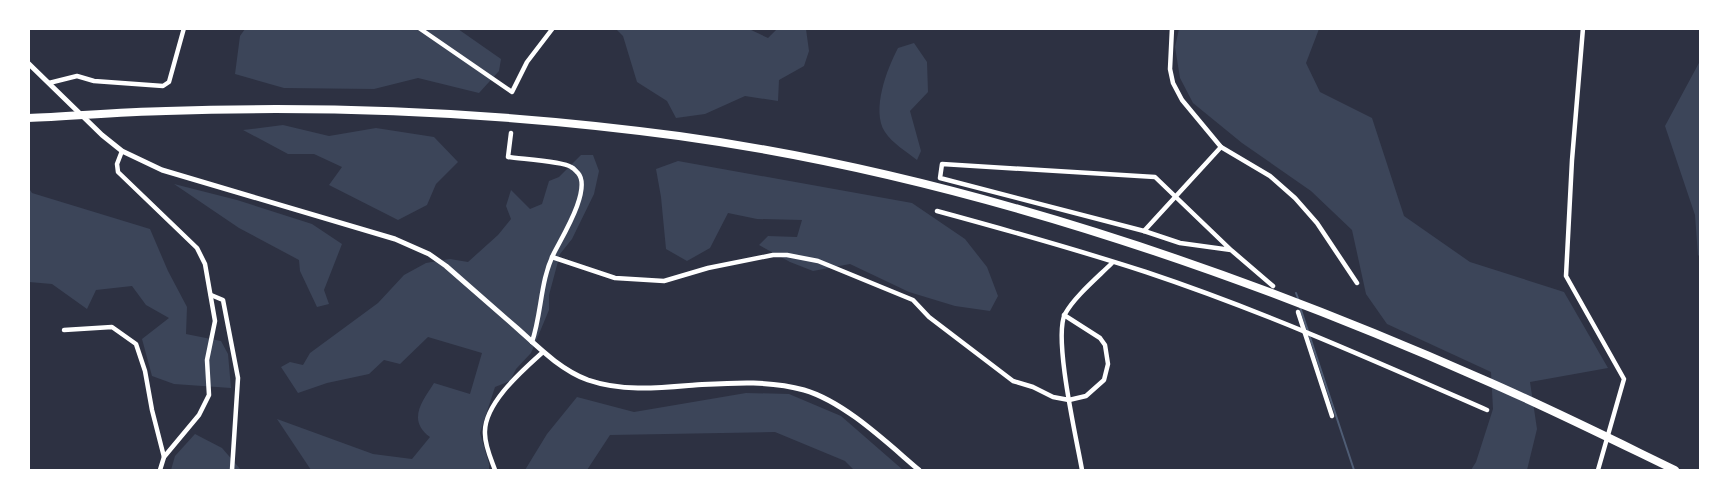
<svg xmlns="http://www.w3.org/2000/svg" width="1729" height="499" font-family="Ubuntu,sans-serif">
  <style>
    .green { fill: #3c4559 }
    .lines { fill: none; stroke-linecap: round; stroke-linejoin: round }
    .stream { stroke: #4f5d75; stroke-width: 2 }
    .minor { stroke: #fff; stroke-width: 4.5 }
    .tertiary { stroke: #fff; stroke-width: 5 }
    .motorway { stroke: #fff; stroke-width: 8 }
  </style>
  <rect width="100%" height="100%" fill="#2d3142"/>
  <g class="green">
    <polygon points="245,29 458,29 501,59 499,71 479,93 418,78 374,89 284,88 235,74 240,36"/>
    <polygon points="616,29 749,29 768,38 777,29 806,29 809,51 804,66 779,80 778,101 745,96 705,114 676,118 667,101 637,82 623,36"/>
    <polygon points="1179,29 1319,29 1306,63 1320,92 1372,118 1404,216 1470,262 1564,292 1608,368 1530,382 1537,429 1527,470 1471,470 1476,462 1493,409 1491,372 1387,324 1366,294 1352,230 1311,191 1242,143 1193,103 1180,78 1175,47"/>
    <path d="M914 43 927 62 928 92 910 111 921 151 917 160C907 152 892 143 885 132 871 110 887 69 898 48Z"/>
    <polygon points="1700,61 1700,254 1698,256 1695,215 1665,126"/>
    <polygon points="283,125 329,136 376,128 434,137 458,162 436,184 427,205 398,220 329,185 342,167 314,154 288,154 243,130"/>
    <path d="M581 155H593L599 171 594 194 572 239 560 254 549 295V310L531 353 516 369 510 381 495 387 480 433 489 464V470H311L277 419 373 454 412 459 430 437C407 420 422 402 434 383L470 394 482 353 428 337 400 364 384 360 369 374 327 383 298 393 281 367 290 362 303 365 310 353 378 303 404 275 426 263 450 259 468 262 498 235 511 219 506 206 511 190 530 209 542 204 549 181 559 177Z"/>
    <polygon points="678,161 912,203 965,239 987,267 998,296 990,311 955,306 909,292 850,264 813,271 790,262 759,245 768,236 797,237 802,220 757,219 728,213 710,248 687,261 666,249 661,197 656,169"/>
    <polygon points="174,184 237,200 312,224 342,244 324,290 329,304 317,307 300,271 299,260 239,228"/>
    <polygon points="28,187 32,193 150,229 168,271 187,307 186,334 221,341 228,354 231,388 174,384 152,376 142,339 169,318 146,305 132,286 96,290 87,309 52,284 29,282"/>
    <polygon points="746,393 789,394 841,416 903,470 854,470 845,461 775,432 610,435 587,470 525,470 547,434 577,397 634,412"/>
    <polygon points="195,434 222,448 241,470 171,470 175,456"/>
  </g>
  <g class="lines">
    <g class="stream">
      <polyline points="1296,293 1299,301"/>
      <polyline points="1300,307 1354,470"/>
    </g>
    <g class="minor">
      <polyline points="419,28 512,92 527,62 553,28"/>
      <polyline points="1172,28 1170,69 1173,83 1182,100 1221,147 1270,176 1295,198 1317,223 1357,283"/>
      <polyline points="1583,28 1572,160 1566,276 1624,379 1598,470"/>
      <polyline points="49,83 77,76 94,81 163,86 169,82 184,28"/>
      <path d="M511 133 508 157C520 159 562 161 571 167 574 168 576 171 578 173 592 189 562 237 554 253 540 281 542 312 532 342"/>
      <polyline points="122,151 117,164 118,172 197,248 205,264 215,321 207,360 209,395 199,415 164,457 160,470"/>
      <path d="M937 211C1007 230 1078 250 1146 272 1263 311 1375 361 1487 410"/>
      <polyline points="1144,231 1221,147"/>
      <polyline points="1231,250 1180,243 1144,231 940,178 942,164 1155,177 1231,250 1273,286"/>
      <polyline points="552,257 615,278 664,281 708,268 773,255 787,255 818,261 913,300 929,317 1013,381 1033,387 1053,397 1069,400 1086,396 1104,380 1108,364 1105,345 1100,338 1064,315"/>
      <polyline points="211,295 223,300 238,378 232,470"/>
      <polyline points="1298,312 1332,416"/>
      <polyline points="64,330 112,327 136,344 145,371 152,410 164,457"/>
      <path d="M495 470C491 459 485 446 485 434 483 404 523 370 543 352"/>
      <path d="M1082 470C1077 441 1053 338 1065 314 1074 297 1098 277 1112 263"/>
    </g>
    <path class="tertiary" d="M28 63 102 135 122 151 162 170 395 239 429 254 446 266C470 287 494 308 518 329 539 348 561 370 588 380 623 392 659 388 695 385 731 383 769 380 804 390 845 402 887 443 919 470"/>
    <path class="motorway" d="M28 118C74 116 120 112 166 111 337 105 509 113 679 136 954 174 1228 267 1482 379 1547 407 1611 439 1675 470"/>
  </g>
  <rect width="1729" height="499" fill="none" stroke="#ffffff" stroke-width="60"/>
</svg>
